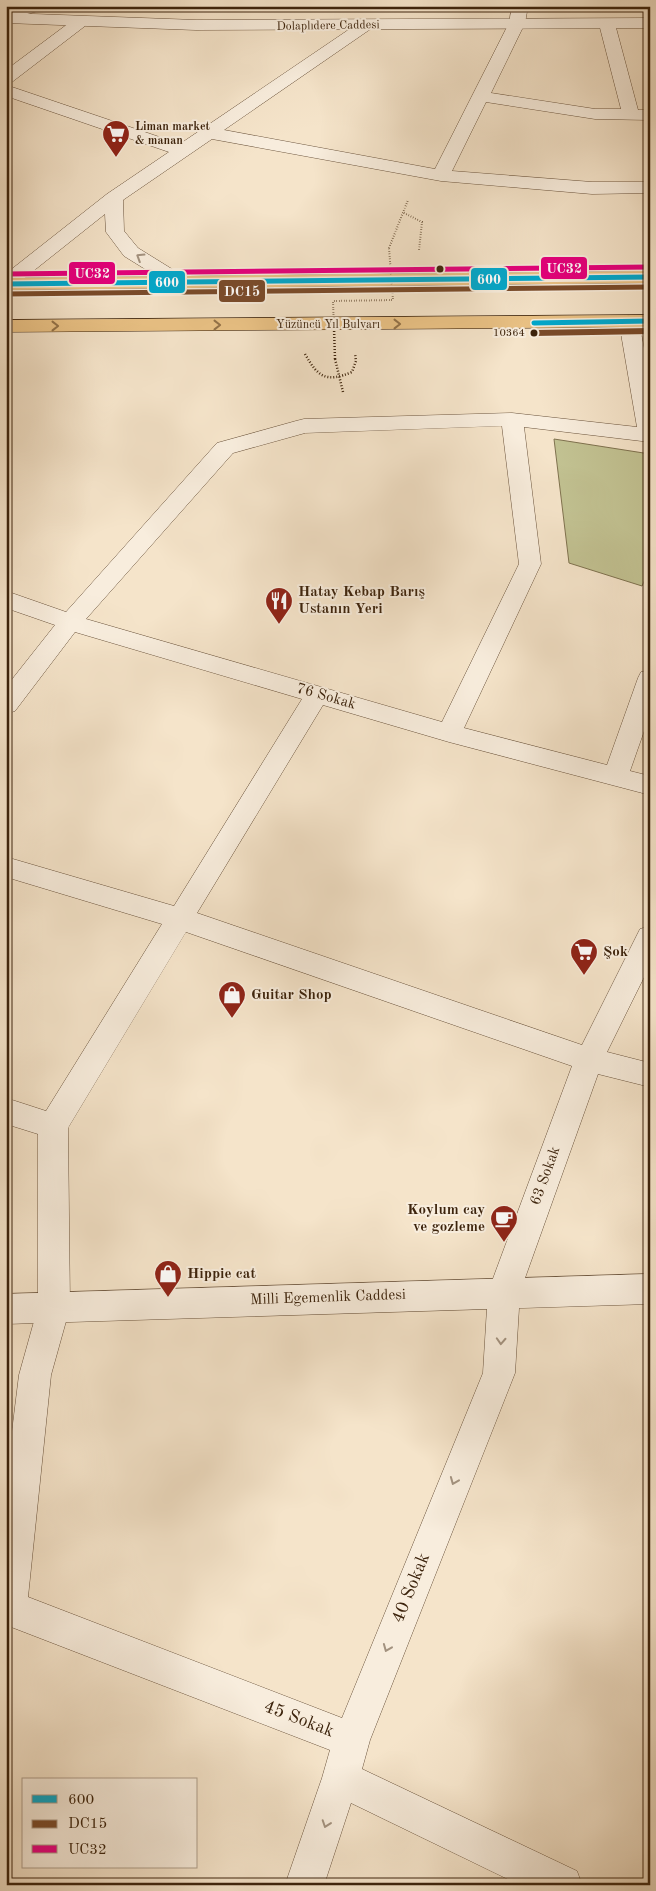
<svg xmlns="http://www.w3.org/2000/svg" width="656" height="1891" font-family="'Old Standard TT',serif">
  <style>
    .green { fill: #c2c292; stroke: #7f724f }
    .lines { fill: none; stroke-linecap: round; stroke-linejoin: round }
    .minor-casing { stroke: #6a533c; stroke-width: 1 }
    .tertiary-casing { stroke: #6a533c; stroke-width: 1 }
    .primary-casing { stroke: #3c230c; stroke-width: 1 }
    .path-far1 { stroke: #3c230c; stroke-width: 2; stroke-dasharray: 0.5 2; stroke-linecap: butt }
    .path { stroke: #3c230c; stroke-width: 2.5; stroke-dasharray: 1 2; stroke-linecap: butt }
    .minor { fill: #f8eddd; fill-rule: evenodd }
    .tertiary { fill: #f8eddd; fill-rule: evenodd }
    .primary { fill: #eac285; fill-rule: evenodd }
    .path-bridge-far1 { stroke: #3c230c; stroke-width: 2; stroke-dasharray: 0.5 2; stroke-linecap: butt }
    .path-bridge { stroke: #3c230c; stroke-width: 2.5; stroke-dasharray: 1 2; stroke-linecap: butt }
    .bus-1-casing { stroke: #f8eddd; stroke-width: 8 }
    .bus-2-far1-casing { stroke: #f8eddd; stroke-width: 8 }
    .bus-2-casing { stroke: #f8eddd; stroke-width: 9 }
    .bus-3-casing { stroke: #f8eddd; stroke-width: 8 }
    .bus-1 { stroke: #00a9ce; stroke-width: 5 }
    .bus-2-far1 { stroke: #7a4b2a; stroke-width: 5 }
    .bus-2 { stroke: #7a4b2a; stroke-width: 6 }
    .bus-3 { stroke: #e5007d; stroke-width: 5 }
    .oneway { stroke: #a3927f }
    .oneway2 { stroke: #937248 }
    .bus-dot { fill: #3c230c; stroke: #f8eddd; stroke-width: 2 }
    .labels { text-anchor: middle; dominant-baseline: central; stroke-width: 4; stroke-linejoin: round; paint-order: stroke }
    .far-bus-label { font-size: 11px; fill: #3c230c; stroke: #f8eddd; text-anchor: end }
    .far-street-label { font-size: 12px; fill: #3c230c; stroke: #f8eddd }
    .far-poi-label { font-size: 12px; font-weight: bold; fill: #3c230c; stroke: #f8eddd; text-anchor: start }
    .poi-label { font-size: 15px; font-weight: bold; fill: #3c230c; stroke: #f8eddd; text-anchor: start }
    .street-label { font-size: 15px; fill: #3c230c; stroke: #f8eddd }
    .near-street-label { font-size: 18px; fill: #3c230c; stroke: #f8eddd }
    .line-badge { stroke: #f8eddd; stroke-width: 2 }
    .badge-label { font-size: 14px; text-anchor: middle; font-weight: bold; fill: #fff }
  </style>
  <rect width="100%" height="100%" fill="#f5e4ca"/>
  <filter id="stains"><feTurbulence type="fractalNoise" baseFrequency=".004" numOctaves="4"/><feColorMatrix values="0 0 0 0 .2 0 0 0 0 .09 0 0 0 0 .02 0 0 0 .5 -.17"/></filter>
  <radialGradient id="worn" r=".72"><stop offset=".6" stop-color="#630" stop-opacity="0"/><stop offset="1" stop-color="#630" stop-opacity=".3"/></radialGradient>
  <polygon class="green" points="554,439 650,454 650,569 642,586 569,563"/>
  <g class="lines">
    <defs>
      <g id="minor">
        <polygon points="20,6 47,6 45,9 6,20 6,10"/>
        <polygon points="512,6 528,6 525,23 491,93 595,109 621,109 599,24 601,21 613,21 615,24 638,110 650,110 650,120 595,119 486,102 452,171 592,182 650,182 650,193 592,194 441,181 212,139 123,200 124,231 138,248 188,279 191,283 188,287 181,289 174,287 124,256 106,232 105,214 22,280 15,282 8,280 6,277 8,272 107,194 169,152 6,96 6,85 180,144 360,22 372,22 374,25 372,28 224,130 435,169 509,23"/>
        <polygon points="79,18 85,20 87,23 85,26 12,82 6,83 6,70 73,20"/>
        <path d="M629 316 636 318 639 322 650 380V442L524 427 541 564 464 728 607 765 638 678 641 672 650 670V714L630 771 650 776V795L449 742 323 705 197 913 582 1045 640 929 650 926V965L607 1052 650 1063V1087L598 1074 520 1292 515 1373 370 1740 362 1769 577 1871 582 1885H520L351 1803 324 1885H285L322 1778 330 1750 6 1625V1480L19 1375 38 1307V1134L6 1124V1098L46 1111 162 924 6 877V857L174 906 302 699 75 632 15 711 6 714V687L55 625 6 608V591L66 612 217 443 296 421 304 419 512 413 637 427 619 322 622 318ZM502 426 519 564 442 722 86 619 233 453 305 433ZM186 932 572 1066 488 1292 483 1373 342 1718 28 1597 51 1375 70 1307 68 1128Z"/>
      </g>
      <g id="tertiary">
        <polygon points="6,13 196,20 650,18 650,28 196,30 6,23"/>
        <polygon points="650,1274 650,1304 6,1324 6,1294"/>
      </g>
      <g id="primary">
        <polygon points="650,271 650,283 6,290 6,278"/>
        <polygon points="650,315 650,327 6,332 6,320"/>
      </g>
    </defs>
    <use href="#minor" class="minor-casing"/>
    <use href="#tertiary" class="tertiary-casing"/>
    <use href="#primary" class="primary-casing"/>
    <g class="path-far1">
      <polyline points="404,213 422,222 419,250"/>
      <polyline points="389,248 408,200"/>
    </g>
    <g class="path">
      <path d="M305 354C318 377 326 383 352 372L356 361 355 354"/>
      <polyline points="335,359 343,392"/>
    </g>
    <use href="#minor" class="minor"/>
    <use href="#tertiary" class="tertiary"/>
    <use href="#primary" class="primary"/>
    <polyline class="path-bridge-far1" points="334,330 333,301 393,300 389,248"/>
    <polyline class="path-bridge" points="334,328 335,359"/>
    <defs>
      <g id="bus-1">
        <polyline points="6,284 650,277"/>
        <polyline points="534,323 650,321"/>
      </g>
      <polyline id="bus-2-far1" points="6,294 650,287"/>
      <polyline id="bus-2" points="534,333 650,331"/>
      <polyline id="bus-3" points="6,274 650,267"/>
    </defs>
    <use href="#bus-1" class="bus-1-casing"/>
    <use href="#bus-2-far1" class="bus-2-far1-casing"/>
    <use href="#bus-2" class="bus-2-casing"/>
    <use href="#bus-3" class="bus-3-casing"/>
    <use href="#bus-1" class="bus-1"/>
    <use href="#bus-2-far1" class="bus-2-far1"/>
    <use href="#bus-2" class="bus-2"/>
    <use href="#bus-3" class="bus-3"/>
  </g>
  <defs><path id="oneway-chevron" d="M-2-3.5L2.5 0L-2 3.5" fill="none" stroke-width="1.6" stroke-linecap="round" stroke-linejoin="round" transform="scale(1.25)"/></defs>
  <g class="oneway">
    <use href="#oneway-chevron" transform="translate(140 257) rotate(-148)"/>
    <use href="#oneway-chevron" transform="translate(501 1341) rotate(93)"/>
    <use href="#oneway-chevron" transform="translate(454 1481) rotate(112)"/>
    <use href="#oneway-chevron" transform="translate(387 1648) rotate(112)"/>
    <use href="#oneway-chevron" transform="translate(326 1824) rotate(109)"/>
  </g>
  <g class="oneway2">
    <use href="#oneway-chevron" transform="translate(397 324)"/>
    <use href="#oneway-chevron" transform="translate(217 325)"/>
    <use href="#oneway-chevron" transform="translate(55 326)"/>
  </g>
  <defs>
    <symbol id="supermarket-pin" viewBox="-11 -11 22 30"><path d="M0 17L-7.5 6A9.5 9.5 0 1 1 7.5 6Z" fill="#8f2418" stroke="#f8eddd"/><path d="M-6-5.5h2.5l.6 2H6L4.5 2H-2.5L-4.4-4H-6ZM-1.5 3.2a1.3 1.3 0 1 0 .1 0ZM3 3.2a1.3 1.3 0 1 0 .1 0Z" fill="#fff"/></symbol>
    <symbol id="restaurant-pin" viewBox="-11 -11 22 30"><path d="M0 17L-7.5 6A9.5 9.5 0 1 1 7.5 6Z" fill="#8f2418" stroke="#f8eddd"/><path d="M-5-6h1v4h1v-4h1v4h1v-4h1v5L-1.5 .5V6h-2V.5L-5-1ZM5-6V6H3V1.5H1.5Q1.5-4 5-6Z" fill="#fff"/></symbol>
    <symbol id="shop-pin" viewBox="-11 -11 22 30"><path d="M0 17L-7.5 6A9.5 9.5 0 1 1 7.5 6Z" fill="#8f2418" stroke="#f8eddd"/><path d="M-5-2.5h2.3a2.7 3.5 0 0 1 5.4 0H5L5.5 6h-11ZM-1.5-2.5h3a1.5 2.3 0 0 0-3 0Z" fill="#fff"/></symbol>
    <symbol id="cafe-pin" viewBox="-11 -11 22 30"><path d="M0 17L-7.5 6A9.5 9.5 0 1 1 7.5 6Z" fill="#8f2418" stroke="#f8eddd"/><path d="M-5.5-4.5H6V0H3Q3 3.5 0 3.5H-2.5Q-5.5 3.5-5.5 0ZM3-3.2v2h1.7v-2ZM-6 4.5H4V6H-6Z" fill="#fff"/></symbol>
  </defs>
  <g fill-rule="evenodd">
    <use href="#supermarket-pin" x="100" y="118" width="32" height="43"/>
    <use href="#restaurant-pin" x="263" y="585" width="32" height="43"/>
    <use href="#supermarket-pin" x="568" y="936" width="32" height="43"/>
    <use href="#shop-pin" x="216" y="979" width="32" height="43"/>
    <use href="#cafe-pin" x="488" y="1203" width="32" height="43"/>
    <use href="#shop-pin" x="152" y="1258" width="32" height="43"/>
  </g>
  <g class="bus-dot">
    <circle cx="440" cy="269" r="4.5"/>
    <circle cx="534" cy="333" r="4.5"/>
  </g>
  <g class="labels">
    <g class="far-bus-label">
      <text x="525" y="333">10364</text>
    </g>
    <g class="far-street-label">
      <text transform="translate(328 26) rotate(-1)">Dolaplıdere Caddesi</text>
      <text x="328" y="325">Yüzüncü Yıl Bulvarı</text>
    </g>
    <g class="far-poi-label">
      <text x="135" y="127">Liman market<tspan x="135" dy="14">&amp; manan</tspan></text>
    </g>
    <g class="poi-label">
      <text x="298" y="592">Hatay Kebap Barış<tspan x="298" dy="17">Ustanın Yeri</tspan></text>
      <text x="603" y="952">Şok</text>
      <text x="251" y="995">Guitar Shop</text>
      <text x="485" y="1210" text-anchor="end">Koylum cay<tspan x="485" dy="17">ve gozleme</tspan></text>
      <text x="187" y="1274">Hippie cat</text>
    </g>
    <g class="street-label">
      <text transform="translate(326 697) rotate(16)">76 Sokak</text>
      <text transform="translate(546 1176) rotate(-70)">63 Sokak</text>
      <text transform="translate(328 1298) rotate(-2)">Milli Egemenlik Caddesi</text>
    </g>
    <g class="near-street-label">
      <text transform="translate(411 1588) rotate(-68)">40 Sokak</text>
      <text transform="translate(299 1719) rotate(21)">45 Sokak</text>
    </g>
  </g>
  <g class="line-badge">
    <rect x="540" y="256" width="48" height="24" rx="5" fill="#e5007d"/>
    <rect x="68" y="261" width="48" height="24" rx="5" fill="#e5007d"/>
    <rect x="470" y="267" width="38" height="24" rx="5" fill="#00a9ce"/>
    <rect x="148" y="270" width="38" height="24" rx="5" fill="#00a9ce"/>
    <rect x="218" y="279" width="48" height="24" rx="5" fill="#7a4b2a"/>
  </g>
  <g class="badge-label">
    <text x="564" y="273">UC32</text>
    <text x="92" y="278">UC32</text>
    <text x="489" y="284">600</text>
    <text x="167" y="287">600</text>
    <text x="242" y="296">DC15</text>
  </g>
  <rect width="656" height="1891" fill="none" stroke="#f5e4ca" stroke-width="25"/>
  <rect x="8" y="8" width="641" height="1876" fill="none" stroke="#3c230c" stroke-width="2.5"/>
  <rect x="12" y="12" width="631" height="1866" fill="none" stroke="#3c230c"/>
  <rect x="22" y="1778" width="175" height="90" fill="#f8eddd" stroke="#ad9c89"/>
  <rect x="32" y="1795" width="25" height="8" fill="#00a9ce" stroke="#ad9c89"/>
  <text x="68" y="1804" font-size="15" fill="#3c230c">600</text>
  <rect x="32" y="1820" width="25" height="8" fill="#7a4b2a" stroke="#ad9c89"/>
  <text x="68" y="1828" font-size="15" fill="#3c230c">DC15</text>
  <rect x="32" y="1845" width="25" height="8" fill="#e5007d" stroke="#ad9c89"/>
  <text x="68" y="1854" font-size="15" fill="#3c230c">UC32</text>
  <rect width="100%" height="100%" filter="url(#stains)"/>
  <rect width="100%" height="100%" fill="url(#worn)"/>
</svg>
